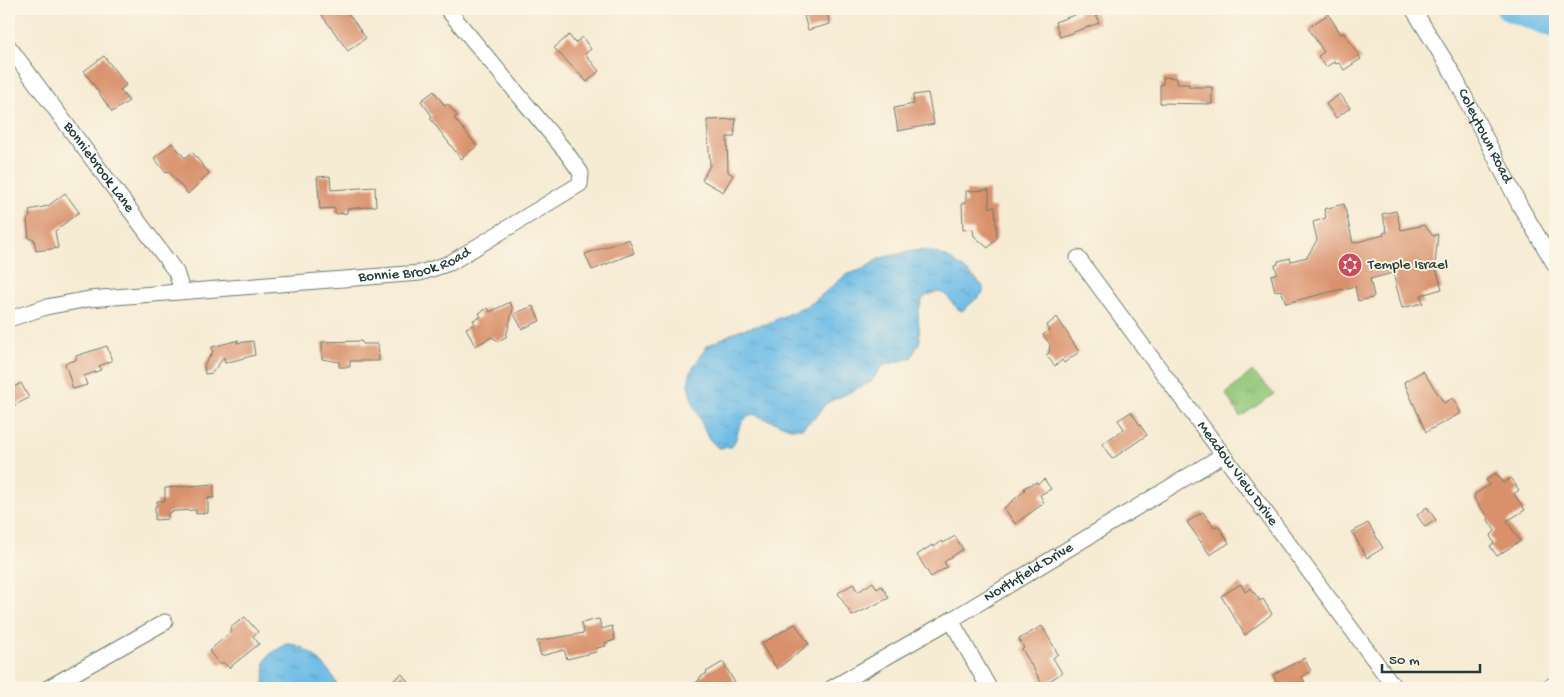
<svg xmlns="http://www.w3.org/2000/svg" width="1564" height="697" font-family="'Gochi Hand',sans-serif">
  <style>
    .park { fill: url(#park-tufts); stroke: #598257 }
    .water { fill: url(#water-ripples); stroke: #467c8e }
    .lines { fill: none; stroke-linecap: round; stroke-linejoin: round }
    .river { stroke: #6cbce7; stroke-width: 24 }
    .building { fill: #d9916c }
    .minor-casing { stroke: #6a7a6c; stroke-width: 17 }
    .minor { stroke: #fff; stroke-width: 15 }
    .labels { text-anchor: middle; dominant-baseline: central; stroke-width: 4; stroke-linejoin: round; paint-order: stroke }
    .street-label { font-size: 15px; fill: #1f3d34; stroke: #fcf5e5 }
    .poi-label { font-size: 15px; fill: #1f3d34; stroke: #fcf5e5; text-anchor: start }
  </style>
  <defs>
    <pattern id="park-tufts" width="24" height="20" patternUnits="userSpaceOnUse" patternTransform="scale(1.25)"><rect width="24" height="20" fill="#93c87a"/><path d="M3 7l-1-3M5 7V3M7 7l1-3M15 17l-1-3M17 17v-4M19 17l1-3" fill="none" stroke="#77a465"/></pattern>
    <pattern id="water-ripples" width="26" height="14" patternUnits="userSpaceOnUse" patternTransform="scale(1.25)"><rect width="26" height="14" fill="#6cbce7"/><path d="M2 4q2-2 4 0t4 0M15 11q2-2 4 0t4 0" fill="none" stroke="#589abc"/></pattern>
  </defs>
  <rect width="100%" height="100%" fill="#fcf5e5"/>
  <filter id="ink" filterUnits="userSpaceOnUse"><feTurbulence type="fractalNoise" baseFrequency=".02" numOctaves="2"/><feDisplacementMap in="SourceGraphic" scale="10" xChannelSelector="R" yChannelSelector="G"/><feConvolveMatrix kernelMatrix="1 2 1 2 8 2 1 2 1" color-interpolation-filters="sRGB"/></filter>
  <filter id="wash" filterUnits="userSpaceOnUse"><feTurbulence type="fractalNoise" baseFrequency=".0096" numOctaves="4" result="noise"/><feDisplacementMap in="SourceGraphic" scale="20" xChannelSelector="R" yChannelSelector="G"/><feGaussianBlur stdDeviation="1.12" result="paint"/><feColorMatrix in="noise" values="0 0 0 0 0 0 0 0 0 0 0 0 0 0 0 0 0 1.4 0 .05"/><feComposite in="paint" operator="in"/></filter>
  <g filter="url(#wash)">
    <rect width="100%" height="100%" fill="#f6ebd3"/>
    <polygon class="park" points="1252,371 1274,394 1240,417 1226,394"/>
    <g class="water">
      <path d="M919 250C948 252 963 267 983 286V293L962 311C947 305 950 282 923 298L918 313 920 341 911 358 882 366 871 382 825 404 818 415 802 428H790L753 414C733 424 742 434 731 447L718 448 708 438 691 398 688 384 691 371 707 346 739 330 766 324 812 303 846 275 863 269 880 258Z"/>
      <path d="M286 644C306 642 333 671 338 688H264L265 662 269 655Z"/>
    </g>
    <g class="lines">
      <polyline class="river" points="1508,9 1555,26"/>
    </g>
    <g id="blocks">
      <g class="building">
        <polygon points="329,9 345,9 366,38 348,51 321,14"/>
        <polygon points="802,9 826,9 830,24 808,30"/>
        <polygon points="1078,9 1094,9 1099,23 1060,37 1055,22 1080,13"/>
        <polygon points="1328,14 1341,34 1344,33 1361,59 1344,70 1339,63 1336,64 1334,62 1326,67 1318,56 1324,52 1308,28"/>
        <polygon points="569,35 575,43 582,37 591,49 585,54 599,71 587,82 554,48"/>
        <polygon points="104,56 126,85 120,90 129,101 112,112 84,71"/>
        <polygon points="1163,77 1177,78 1177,84 1189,84 1189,87 1212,87 1212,104 1160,103 1160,84 1163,84"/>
        <polygon points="434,91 445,106 448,104 457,116 454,118 477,146 461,159 430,118 432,116 421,101"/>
        <polygon points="928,93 934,124 898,131 894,108 914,104 913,95"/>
        <polygon points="1340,94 1350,108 1336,118 1326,104"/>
        <polygon points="736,119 734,137 727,137 728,172 733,175 723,192 702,180 710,165 707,120"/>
        <polygon points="172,143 185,158 192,152 209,173 188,194 168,171 166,173 154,158"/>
        <polygon points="330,176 331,190 375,187 376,206 347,209 347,213 335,214 335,208 320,209 317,177"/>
        <polygon points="989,190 989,207 995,207 997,238 988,248 974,236 973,229 963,230 962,203 966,203 966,191"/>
        <polygon points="65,193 79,212 55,231 58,248 36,251 34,239 29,239 27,220 30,216 29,210 48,206"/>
        <polygon points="1344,204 1353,243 1384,235 1383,233 1387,232 1382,214 1396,211 1401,230 1424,225 1433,236 1438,234 1435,265 1442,289 1421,295 1423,303 1402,308 1393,273 1370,279 1374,296 1372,298 1358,301 1355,286 1286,303 1281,290 1275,291 1271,275 1277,273 1275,265 1278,264 1278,261 1290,258 1291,261 1307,257 1317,240 1313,222 1326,218 1324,209"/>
        <polygon points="629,239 634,253 592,270 585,254"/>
        <polygon points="510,302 513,309 506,337 498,341 492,337 475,346 466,328 475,324 473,320 481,317 479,313 488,308 490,312"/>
        <polygon points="533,306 540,321 522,329 514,314"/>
        <polygon points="1057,317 1079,352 1064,363 1062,360 1055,366 1046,355 1049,353 1050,344 1043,335 1049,330 1046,326"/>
        <polygon points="239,340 236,343 253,341 255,355 225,363 224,357 212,373 205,374 204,365 213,352 212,347"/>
        <polygon points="361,341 363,344 378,344 379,361 350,361 350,367 339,367 339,362 322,359 322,342"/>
        <polygon points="107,346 112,361 99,366 101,370 84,376 87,385 73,389 65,363 76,360 76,356"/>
        <polygon points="1423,371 1444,403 1453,398 1461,413 1426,432 1404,382"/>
        <polygon points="21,383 29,398 9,408 9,390"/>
        <polygon points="1131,412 1147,435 1112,459 1102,444 1124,429 1118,420"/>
        <polygon points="1496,473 1503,483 1511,478 1519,490 1514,494 1525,510 1507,521 1520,541 1497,556 1490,546 1494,543 1490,536 1495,531 1488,520 1489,518 1474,499 1475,494 1489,485 1486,480"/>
        <polygon points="1044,479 1051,489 1040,495 1044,503 1015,524 1004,508 1024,491 1025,487 1037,482 1038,484"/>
        <polygon points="214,484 214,498 208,498 208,513 196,514 196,510 175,511 168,513 168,519 155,520 155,506 157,506 157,501 165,501 165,488"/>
        <polygon points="1427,507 1436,520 1425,527 1417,515"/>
        <polygon points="1203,512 1214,527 1217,526 1220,528 1229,543 1210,555 1187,522"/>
        <polygon points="1368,523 1383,548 1367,558 1352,532"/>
        <polygon points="955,536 963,549 944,562 947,567 931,577 917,555 932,545 934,547 942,541 943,543"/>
        <polygon points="873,582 877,589 882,586 889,598 852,616 838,593 853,584 858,592"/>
        <polygon points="1241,584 1245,592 1251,588 1260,601 1263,599 1272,614 1245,635 1221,596"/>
        <polygon points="245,617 258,632 253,636 259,644 229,668 223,662 220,665 209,651 232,631 230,628"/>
        <polygon points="599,619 602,629 612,626 615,640 605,643 606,646 597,648 596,652 567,659 564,650 541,656 537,641 584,633 581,623"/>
        <polygon points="795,624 809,644 777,669 761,644"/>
        <polygon points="1042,626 1058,654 1053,658 1062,673 1043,685 1022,649 1024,648 1019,639"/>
        <polygon points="1304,658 1311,671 1302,677 1308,688 1280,688 1273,675"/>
        <polygon points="723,662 738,688 686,688 700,680 699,678 707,673 706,672"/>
        <polygon points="402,674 412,688 383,688"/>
      </g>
    </g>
  </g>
  <g filter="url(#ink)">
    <use href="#blocks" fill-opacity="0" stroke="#6a7a6c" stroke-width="1"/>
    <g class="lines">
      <defs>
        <g id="minor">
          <path id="s1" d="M1413 9 1452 72 1520 206 1555 265"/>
          <path id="s2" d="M9 47 176 272 182 291"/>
          <path id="s3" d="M1078 258 1395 688"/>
          <path id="s4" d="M9 319 46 307 89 299 420 273 450 263 580 184 581 173 566 152 447 9"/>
          <polyline points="951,620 989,688"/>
          <polyline points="48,688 165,622"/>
          <path id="s5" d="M832 688 951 620 1223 455"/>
          <polyline points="1547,688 1555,684"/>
        </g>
      </defs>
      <use href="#minor" class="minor-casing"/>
      <use href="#minor" class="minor"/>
    </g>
  </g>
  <defs>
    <symbol id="synagogue-disc" viewBox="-11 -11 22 22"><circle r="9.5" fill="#d1495b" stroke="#fcf5e5"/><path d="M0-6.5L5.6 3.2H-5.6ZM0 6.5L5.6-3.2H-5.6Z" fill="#fff"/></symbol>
  </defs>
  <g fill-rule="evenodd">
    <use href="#synagogue-disc" x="1336" y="251" width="28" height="28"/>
  </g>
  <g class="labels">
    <g class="street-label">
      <text stroke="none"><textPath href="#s1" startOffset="146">Coleytown Road</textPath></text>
      <text stroke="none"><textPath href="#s2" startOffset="150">Bonniebrook Lane</textPath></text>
      <text stroke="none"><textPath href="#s4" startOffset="411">Bonnie Brook Road</textPath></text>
      <text stroke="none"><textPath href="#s3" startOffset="268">Meadow View Drive</textPath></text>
      <text stroke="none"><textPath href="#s5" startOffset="228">Northfield Drive</textPath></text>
    </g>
    <g class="poi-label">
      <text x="1368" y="265">Temple Israel</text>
    </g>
  </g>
  <rect width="1564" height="697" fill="none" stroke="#fcf5e5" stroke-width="30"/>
  <path d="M1382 664v8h98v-8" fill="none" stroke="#1f3d34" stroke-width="2.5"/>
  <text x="1389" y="664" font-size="15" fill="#1f3d34" stroke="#fcf5e5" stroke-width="4" paint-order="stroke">50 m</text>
</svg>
